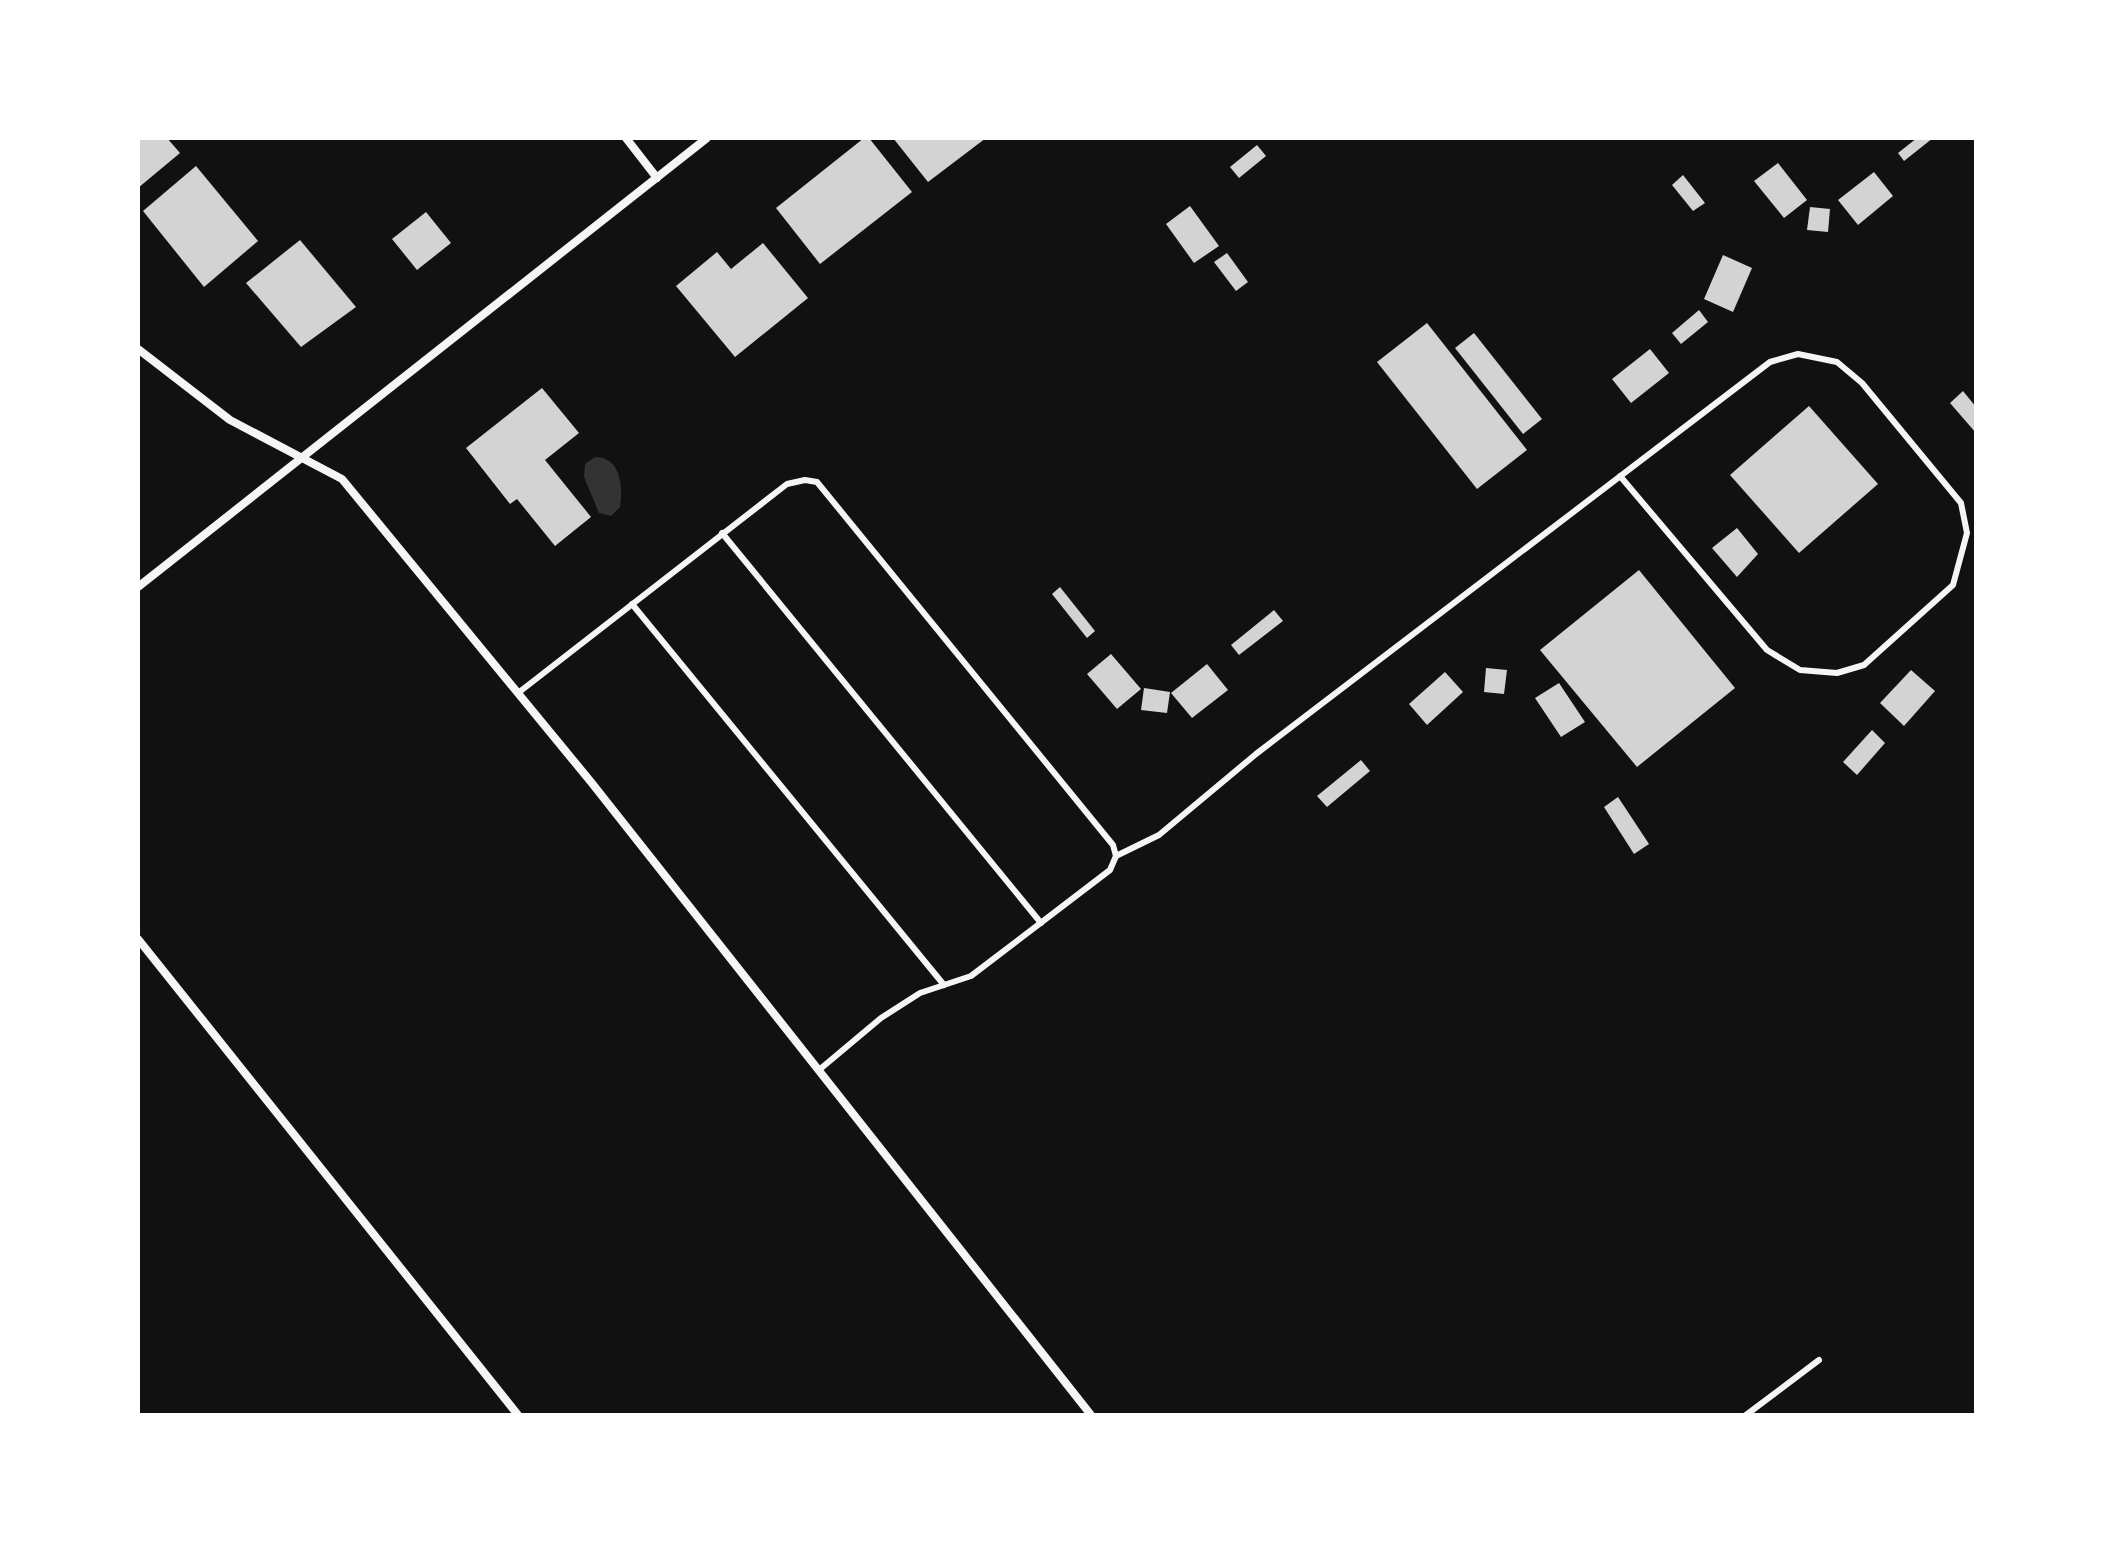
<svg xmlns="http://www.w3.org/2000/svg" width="2114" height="1553" font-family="'Times New Roman',serif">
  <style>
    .water { fill: #333 }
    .building { fill: #d3d3d3 }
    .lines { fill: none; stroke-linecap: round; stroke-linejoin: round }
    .service { stroke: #f5f5f5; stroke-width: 6 }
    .minor { stroke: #f5f5f5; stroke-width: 8 }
  </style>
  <rect width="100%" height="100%" fill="#111"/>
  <path class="water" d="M595 457C621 457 623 487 620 507L611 516 599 513 584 477 585 464Z"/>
  <g class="building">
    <polygon points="138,138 167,138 180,153 138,188"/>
    <polygon points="864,138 869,138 912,192 820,264 776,208"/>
    <polygon points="893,138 986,138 928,182"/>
    <polygon points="1917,138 1933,138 1904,161 1898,153"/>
    <polygon points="1257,145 1266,156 1239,178 1230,167"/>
    <polygon points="1778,163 1807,200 1784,218 1754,181"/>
    <polygon points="196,166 258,241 204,287 143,211"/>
    <polygon points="1874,172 1893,196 1858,225 1838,200"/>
    <polygon points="1683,175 1705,203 1693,211 1672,185"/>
    <polygon points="1190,206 1219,246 1194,263 1166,224"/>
    <polygon points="1810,207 1830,209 1828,232 1807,230"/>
    <polygon points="426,212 451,243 417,270 392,239"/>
    <polygon points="300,240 356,307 301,347 246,283"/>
    <polygon points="763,243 808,298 735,357 676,286 717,252 731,269"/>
    <polygon points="1227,253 1248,282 1236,291 1214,262"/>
    <polygon points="1723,255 1752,268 1733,312 1704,299"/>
    <polygon points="1699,310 1708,322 1681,344 1672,333"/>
    <polygon points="1427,323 1527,450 1477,489 1377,362"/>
    <polygon points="1474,333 1542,419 1523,434 1455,348"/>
    <polygon points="1650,349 1669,373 1631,403 1612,379"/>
    <polygon points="542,388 579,433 545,460 591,517 555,546 517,499 510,504 466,448"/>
    <polygon points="1963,391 1976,407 1976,433 1950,403"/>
    <polygon points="1809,406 1878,484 1799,553 1730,475"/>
    <polygon points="1737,528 1758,554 1737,577 1712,548"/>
    <polygon points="1639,570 1735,688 1637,767 1540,650"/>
    <polygon points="1060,587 1095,631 1087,638 1052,594"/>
    <polygon points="1274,610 1283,621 1239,655 1231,645"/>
    <polygon points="1111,654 1141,689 1117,709 1087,674"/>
    <polygon points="1207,664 1228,690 1192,718 1171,693"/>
    <polygon points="1486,668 1507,670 1504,694 1484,692"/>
    <polygon points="1911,670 1935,691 1904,726 1880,703"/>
    <polygon points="1445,672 1463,692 1427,725 1409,704"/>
    <polygon points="1559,683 1585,722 1561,737 1535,698"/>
    <polygon points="1144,688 1170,692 1167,713 1141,710"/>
    <polygon points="1872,730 1885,743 1857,775 1843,762"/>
    <polygon points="1361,760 1370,771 1327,807 1317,796"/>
    <polygon points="1618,797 1649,844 1634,854 1604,807"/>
  </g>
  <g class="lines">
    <g class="service">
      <polyline points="722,533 1041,923"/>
      <polyline points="632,604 944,985"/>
      <polyline points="518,693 787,484 805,480 817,482 1113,845 1116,856 1110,870 971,976 920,993 881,1018 819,1070"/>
      <polyline points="1116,856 1159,835 1256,754 1770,362 1798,354 1837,362 1862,383 1961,503 1967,533 1953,585 1864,665 1837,673 1800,670 1767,650 1620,476"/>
      <polyline points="1746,1415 1819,1360"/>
    </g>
    <g class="minor">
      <polyline points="626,138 657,178"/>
      <polyline points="138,349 230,420 342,479 591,782 1091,1415"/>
      <polyline points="138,587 707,138"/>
      <polyline points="138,939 518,1415"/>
    </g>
  </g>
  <rect width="2114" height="1553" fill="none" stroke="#ffffff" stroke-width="280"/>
</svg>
